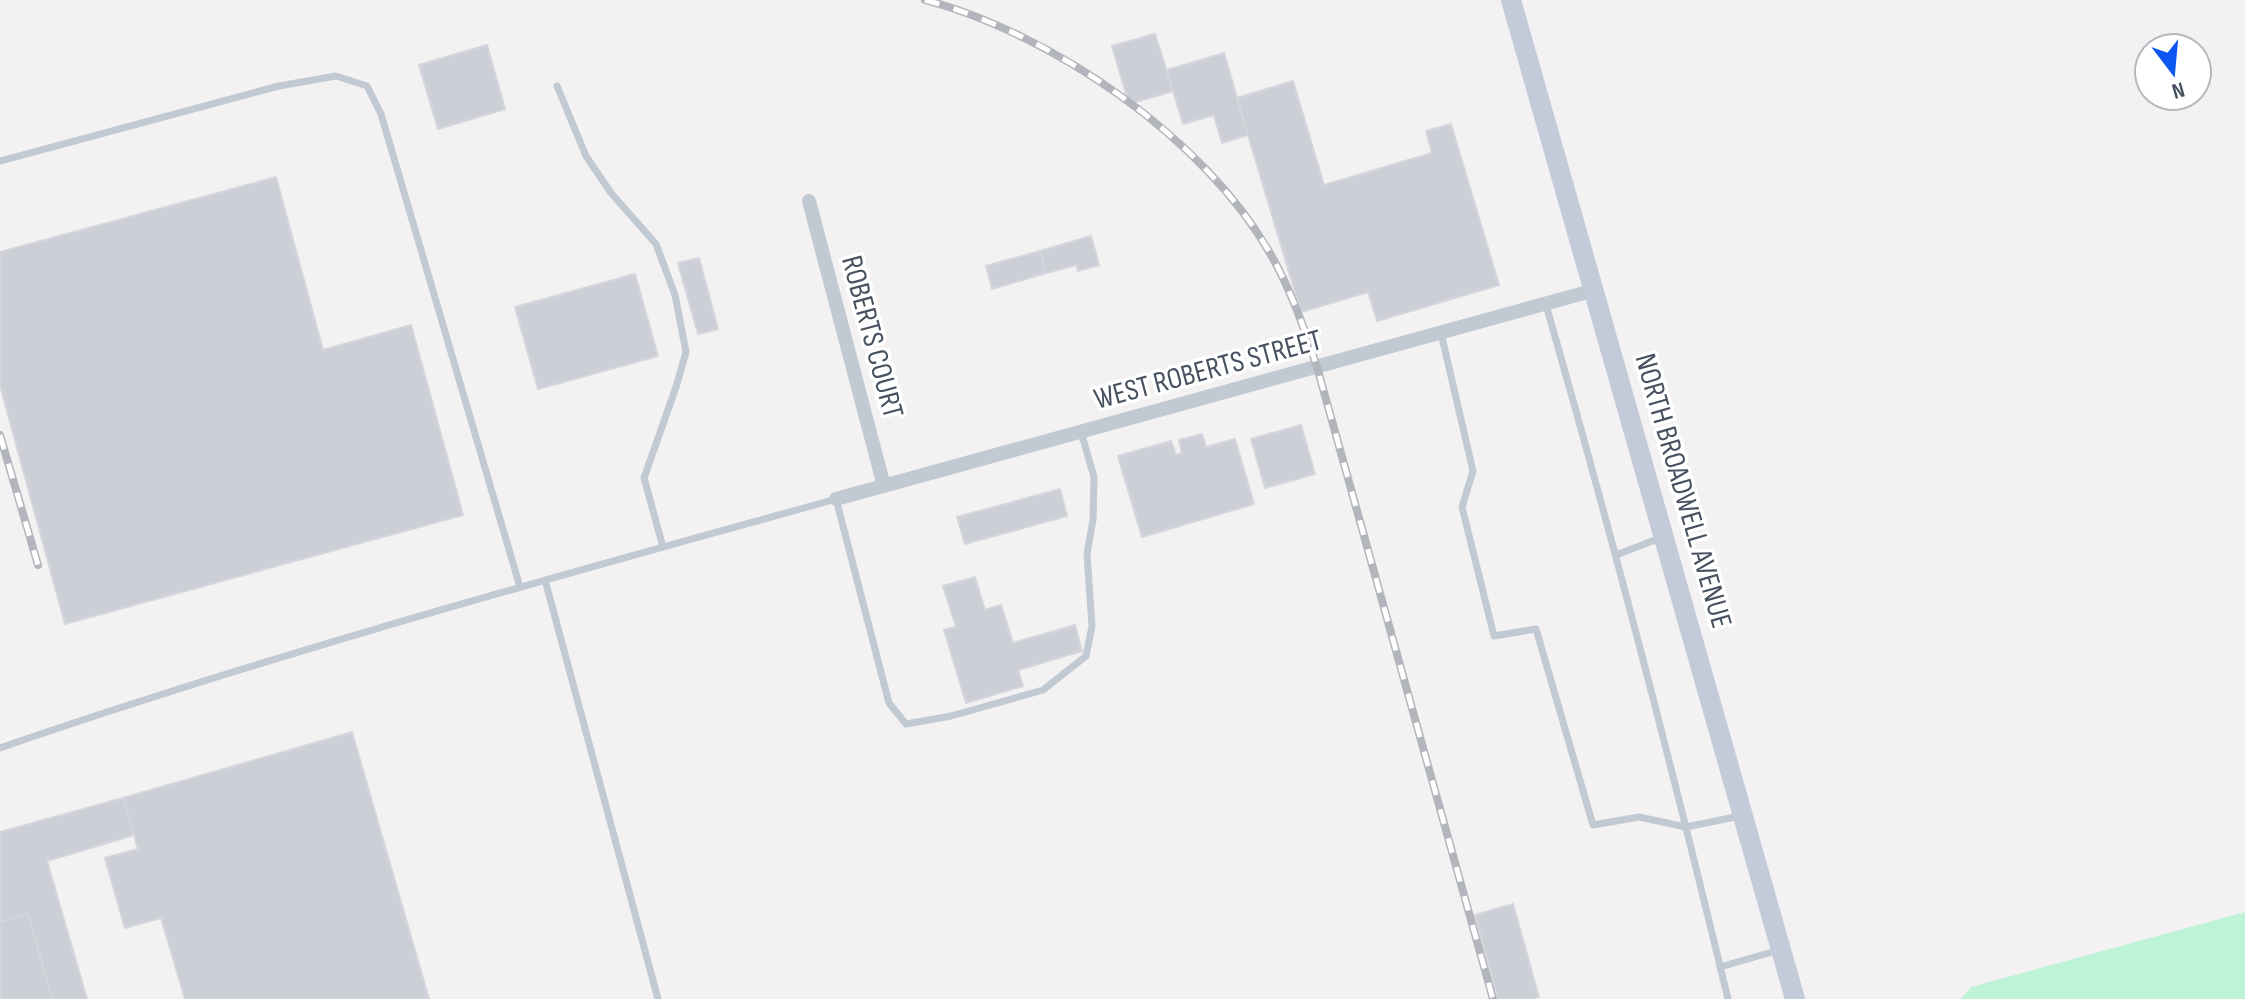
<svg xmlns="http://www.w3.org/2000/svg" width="2245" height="999" font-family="'Sofia Sans Condensed',sans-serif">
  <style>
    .green { fill: #bef3d8 }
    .building { fill: #cdcfd6; stroke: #d5d6dd; stroke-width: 2 }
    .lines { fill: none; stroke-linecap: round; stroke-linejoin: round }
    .lane { stroke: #c1c9d3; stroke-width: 7 }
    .street { stroke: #c1c9d3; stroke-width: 14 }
    .secondary { stroke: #c3cbdb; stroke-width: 20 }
    .rail-casing { stroke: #b3b5bc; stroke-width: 8 }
    .rail { stroke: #fff; stroke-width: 5; stroke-dasharray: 15; stroke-linecap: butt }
    .labels { text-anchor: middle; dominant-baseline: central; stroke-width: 7; stroke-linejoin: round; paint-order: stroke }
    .street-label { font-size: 30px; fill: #475160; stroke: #fff }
  </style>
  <rect width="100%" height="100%" fill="#f3f1f1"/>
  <polygon class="green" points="2245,912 2245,999 1961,999 1971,987"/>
  <g class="building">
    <polygon points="1155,34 1173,91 1129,104 1112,46"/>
    <polygon points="487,45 505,109 438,129 419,65"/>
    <polygon points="1224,53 1248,135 1222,143 1214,115 1183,124 1167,70"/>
    <polygon points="1293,81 1324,185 1432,153 1426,131 1451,124 1499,285 1377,321 1368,292 1301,312 1237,98"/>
    <polygon points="276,177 323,350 411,325 463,515 65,624 0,385 0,252"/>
    <polygon points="1091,236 1099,265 1078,271 1077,265 1046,273 1040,251"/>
    <polygon points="1040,251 1046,273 992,289 986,266"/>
    <polygon points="699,258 718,329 698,334 678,263"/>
    <polygon points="635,274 658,356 538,389 515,307"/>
    <polygon points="1301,425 1315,474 1265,488 1251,439"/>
    <polygon points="1202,434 1206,447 1235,439 1254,504 1142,537 1118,456 1171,441 1176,455 1182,453 1179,440"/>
    <polygon points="1060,489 1067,516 965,544 957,517"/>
    <polygon points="975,577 985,610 1001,605 1013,643 1075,625 1082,651 1018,670 1023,686 966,703 944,630 956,627 943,586"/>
    <polygon points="352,732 429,999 185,999 161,918 125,928 105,858 138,849 123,798"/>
    <polygon points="123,798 134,835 47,861 87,999 52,999 28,914 0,922 0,832"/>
    <polygon points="1513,904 1539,997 1530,999 1498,999 1475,915"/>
    <polygon points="28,914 52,999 0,999 0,922"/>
  </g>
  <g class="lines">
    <g class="lane">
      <polyline points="557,86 586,156 611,193 656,244 675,295 686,352 676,387 644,478 663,547"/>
      <polyline points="0,161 279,86 336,76 367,86 381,114 520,587"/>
      <path d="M1546 305C1612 535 1672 766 1728 999"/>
      <polyline points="1441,333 1473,471 1462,507 1494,636 1536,629 1593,825 1639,817 1686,827 1740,816"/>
      <polyline points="1616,555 1663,537"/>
      <polyline points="545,580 658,999"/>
      <path d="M0 748C275 653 556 577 836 499L889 703 906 724 951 716 1043 690 1086 656 1092 626 1087 554 1093 520 1094 477 1081 432"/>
      <polyline points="1720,967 1779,950"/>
    </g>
    <g class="street">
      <polyline points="809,201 884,486"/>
      <polyline points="836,499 1595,290"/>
    </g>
    <polyline class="secondary" points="1511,0 1795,999"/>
    <defs>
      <g id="rail">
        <path d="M925 0C1053 34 1205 138 1271 255 1291 290 1304 328 1317 367L1493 999"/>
        <polyline points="0,435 38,565"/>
      </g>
    </defs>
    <use href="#rail" class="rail-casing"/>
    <use href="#rail" class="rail"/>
  </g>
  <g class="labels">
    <g class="street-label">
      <text transform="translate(872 337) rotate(75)">ROBERTS COURT</text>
      <text transform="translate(1208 370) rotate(-15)">WEST ROBERTS STREET</text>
      <text transform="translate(1683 491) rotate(74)">NORTH BROADWELL AVENUE</text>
    </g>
  </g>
  <g transform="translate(2173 72) rotate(164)"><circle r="38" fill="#ffffff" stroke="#b5b9bf" stroke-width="2"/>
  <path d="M0-6L14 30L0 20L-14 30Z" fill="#0e56f1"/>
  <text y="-12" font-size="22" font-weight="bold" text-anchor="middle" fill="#475160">N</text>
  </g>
</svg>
